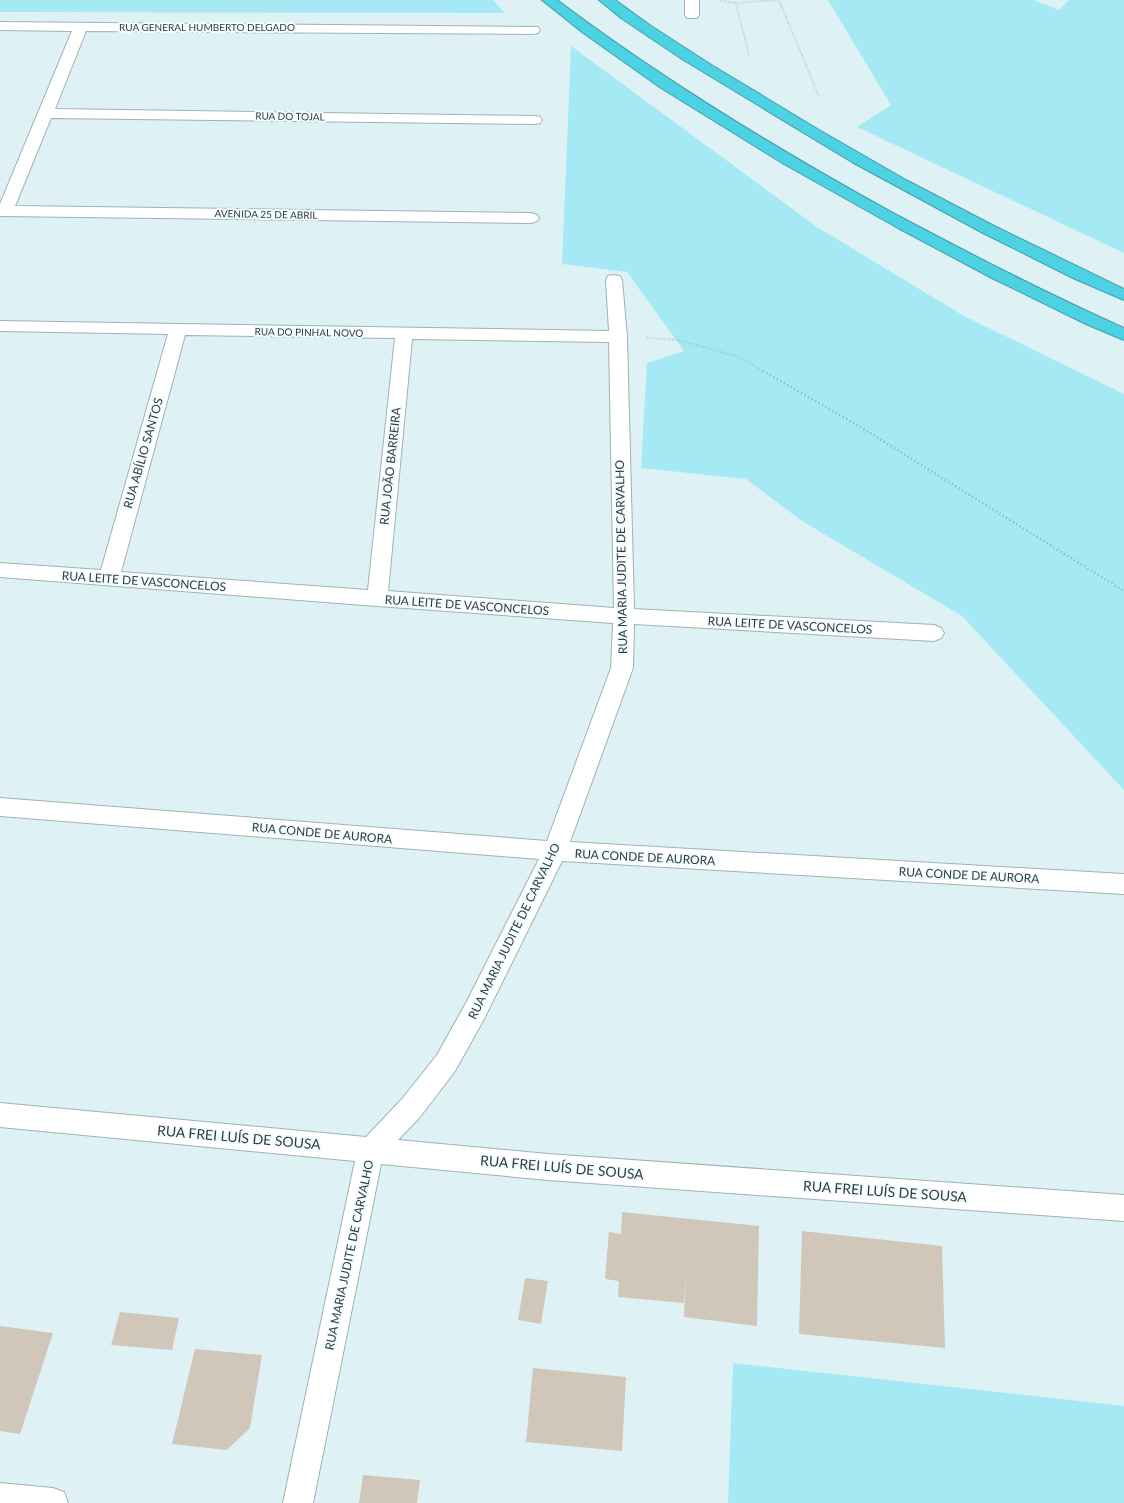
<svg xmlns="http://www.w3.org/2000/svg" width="1124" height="1503" font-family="Lato,sans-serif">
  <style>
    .green { fill: #a4e9f4 }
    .building { fill: #d1c6ba }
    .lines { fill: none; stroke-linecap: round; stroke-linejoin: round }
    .street-casing { stroke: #9fb2b4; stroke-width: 2 }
    .highway-casing { stroke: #449eaa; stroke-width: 2 }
    .path-far1 { stroke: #99a9ab; stroke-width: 2; stroke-dasharray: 0.5 2; stroke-linecap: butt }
    .path { stroke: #99a9ab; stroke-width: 2.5; stroke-dasharray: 1 3; stroke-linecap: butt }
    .street { fill: #fff; fill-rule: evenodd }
    .highway { fill: #4dd2e4; fill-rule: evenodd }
    .labels { text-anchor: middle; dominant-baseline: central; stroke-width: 4; stroke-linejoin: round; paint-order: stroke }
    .far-street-label { font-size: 10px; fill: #343c3d; stroke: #f2fdff }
    .street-label { font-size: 12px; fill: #343c3d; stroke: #f2fdff }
    .near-street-label { font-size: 14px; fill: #343c3d; stroke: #f2fdff }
  </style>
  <rect width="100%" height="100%" fill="#def2f5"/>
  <g class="green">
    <polygon points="0,0 493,0 505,13 0,12"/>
    <polygon points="828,0 1033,0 1059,10 1069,0 1124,0 1124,253 857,127 891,105"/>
    <polygon points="571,46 817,227 964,316 1124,394 1124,790 962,616 802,521 746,479 641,468 647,363 684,351 627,272 562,264"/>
    <polygon points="733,1363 1124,1406 1124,1503 728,1503"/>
  </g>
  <g class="building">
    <polygon points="622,1212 759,1226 757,1326 684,1317 686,1271 684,1303 618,1297 619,1281 605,1279 609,1232 621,1234"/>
    <polygon points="802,1231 942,1246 945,1348 799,1334"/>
    <polygon points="525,1278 548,1281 541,1324 518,1320"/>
    <polygon points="120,1312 179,1318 172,1350 111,1345"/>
    <polygon points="0,1326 53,1333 20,1434 0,1431"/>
    <polygon points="195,1349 262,1355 250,1428 227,1450 172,1444"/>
    <polygon points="533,1368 626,1377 622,1451 526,1442"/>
    <polygon points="363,1475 420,1480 417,1503 359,1503"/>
  </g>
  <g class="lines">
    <defs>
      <g id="street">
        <polygon points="685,0 699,0 699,15 697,18 687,18 685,15"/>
        <polygon points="0,22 538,27 540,30 538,33 533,34 86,31 55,109 535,116 540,117 542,120 540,123 535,124 51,118 15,206 531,213 537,215 539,218 537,221 531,223 0,216 0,204 72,31 0,30"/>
        <path d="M614 275 620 276 622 280 627 337 634 609 934 625 941 628 944 633 941 638 934 641 634 624 633 668 570 842 1124 874V894L562 861 484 1019 455 1071 420 1117 398 1140 548 1154 1124 1195V1221L548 1180 381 1164 313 1503H283L355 1161 0 1127V1103L366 1137 402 1099 437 1055 466 1003 539 859 0 816V798L547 841 611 668 613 623 377 606 0 577V563L101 570 168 334 0 331V321L609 331 606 280 608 276ZM185 335 395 338 368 590 121 572ZM412 339 609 342 614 608 388 591Z"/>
        <polygon points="0,1483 53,1488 64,1492 68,1503 0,1503"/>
      </g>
      <g id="highway">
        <path d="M542 0H557C663 80 775 148 891 212 968 253 1045 293 1124 328V340L1086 324 992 278 898 228 784 164 661 88 582 32Z"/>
        <polygon points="599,0 615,0 651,26 713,66 819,130 906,180 994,226 1124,289 1124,300 1073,278 983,233 852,162 682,59 621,18"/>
      </g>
    </defs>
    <use href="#street" class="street-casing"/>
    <use href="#highway" class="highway-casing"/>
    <g class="path-far1">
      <polyline points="718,0 736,3 778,0"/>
      <polyline points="779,0 820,99"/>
      <polyline points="736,3 749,55"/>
      <polyline points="647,338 678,340 739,357 765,372"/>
    </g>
    <polyline class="path" points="763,371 862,428 1124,591"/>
    <use href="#street" class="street"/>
    <use href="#highway" class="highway"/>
  </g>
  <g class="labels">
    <g class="far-street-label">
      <text x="207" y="27">RUA GENERAL HUMBERTO DELGADO</text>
      <text transform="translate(290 116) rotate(1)">RUA DO TOJAL</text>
      <text transform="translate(266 214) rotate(1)">AVENIDA 25 DE ABRIL</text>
      <text transform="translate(309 332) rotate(1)">RUA DO PINHAL NOVO</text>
    </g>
    <g class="street-label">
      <text transform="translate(143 453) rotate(-74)">RUA ABÍLIO SANTOS</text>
      <text transform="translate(390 466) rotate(-84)">RUA JOÃO BARREIRA</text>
      <text transform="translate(621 557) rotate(-91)">RUA MARIA JUDITE DE CARVALHO</text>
      <text transform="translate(144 581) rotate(4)">RUA LEITE DE VASCONCELOS</text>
      <text transform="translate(467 605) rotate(4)">RUA LEITE DE VASCONCELOS</text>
      <text transform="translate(790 625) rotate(3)">RUA LEITE DE VASCONCELOS</text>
      <text transform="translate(322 833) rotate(5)">RUA CONDE DE AURORA</text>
      <text transform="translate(645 857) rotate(3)">RUA CONDE DE AURORA</text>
      <text transform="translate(969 875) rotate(3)">RUA CONDE DE AURORA</text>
      <text transform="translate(514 931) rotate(-64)">RUA MARIA JUDITE DE CARVALHO</text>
      <text transform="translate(349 1255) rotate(-78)">RUA MARIA JUDITE DE CARVALHO</text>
    </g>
    <g class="near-street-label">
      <text transform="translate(239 1137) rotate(5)">RUA FREI LUÍS DE SOUSA</text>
      <text transform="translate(562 1167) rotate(5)">RUA FREI LUÍS DE SOUSA</text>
      <text transform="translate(885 1191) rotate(4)">RUA FREI LUÍS DE SOUSA</text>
    </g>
  </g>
</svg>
